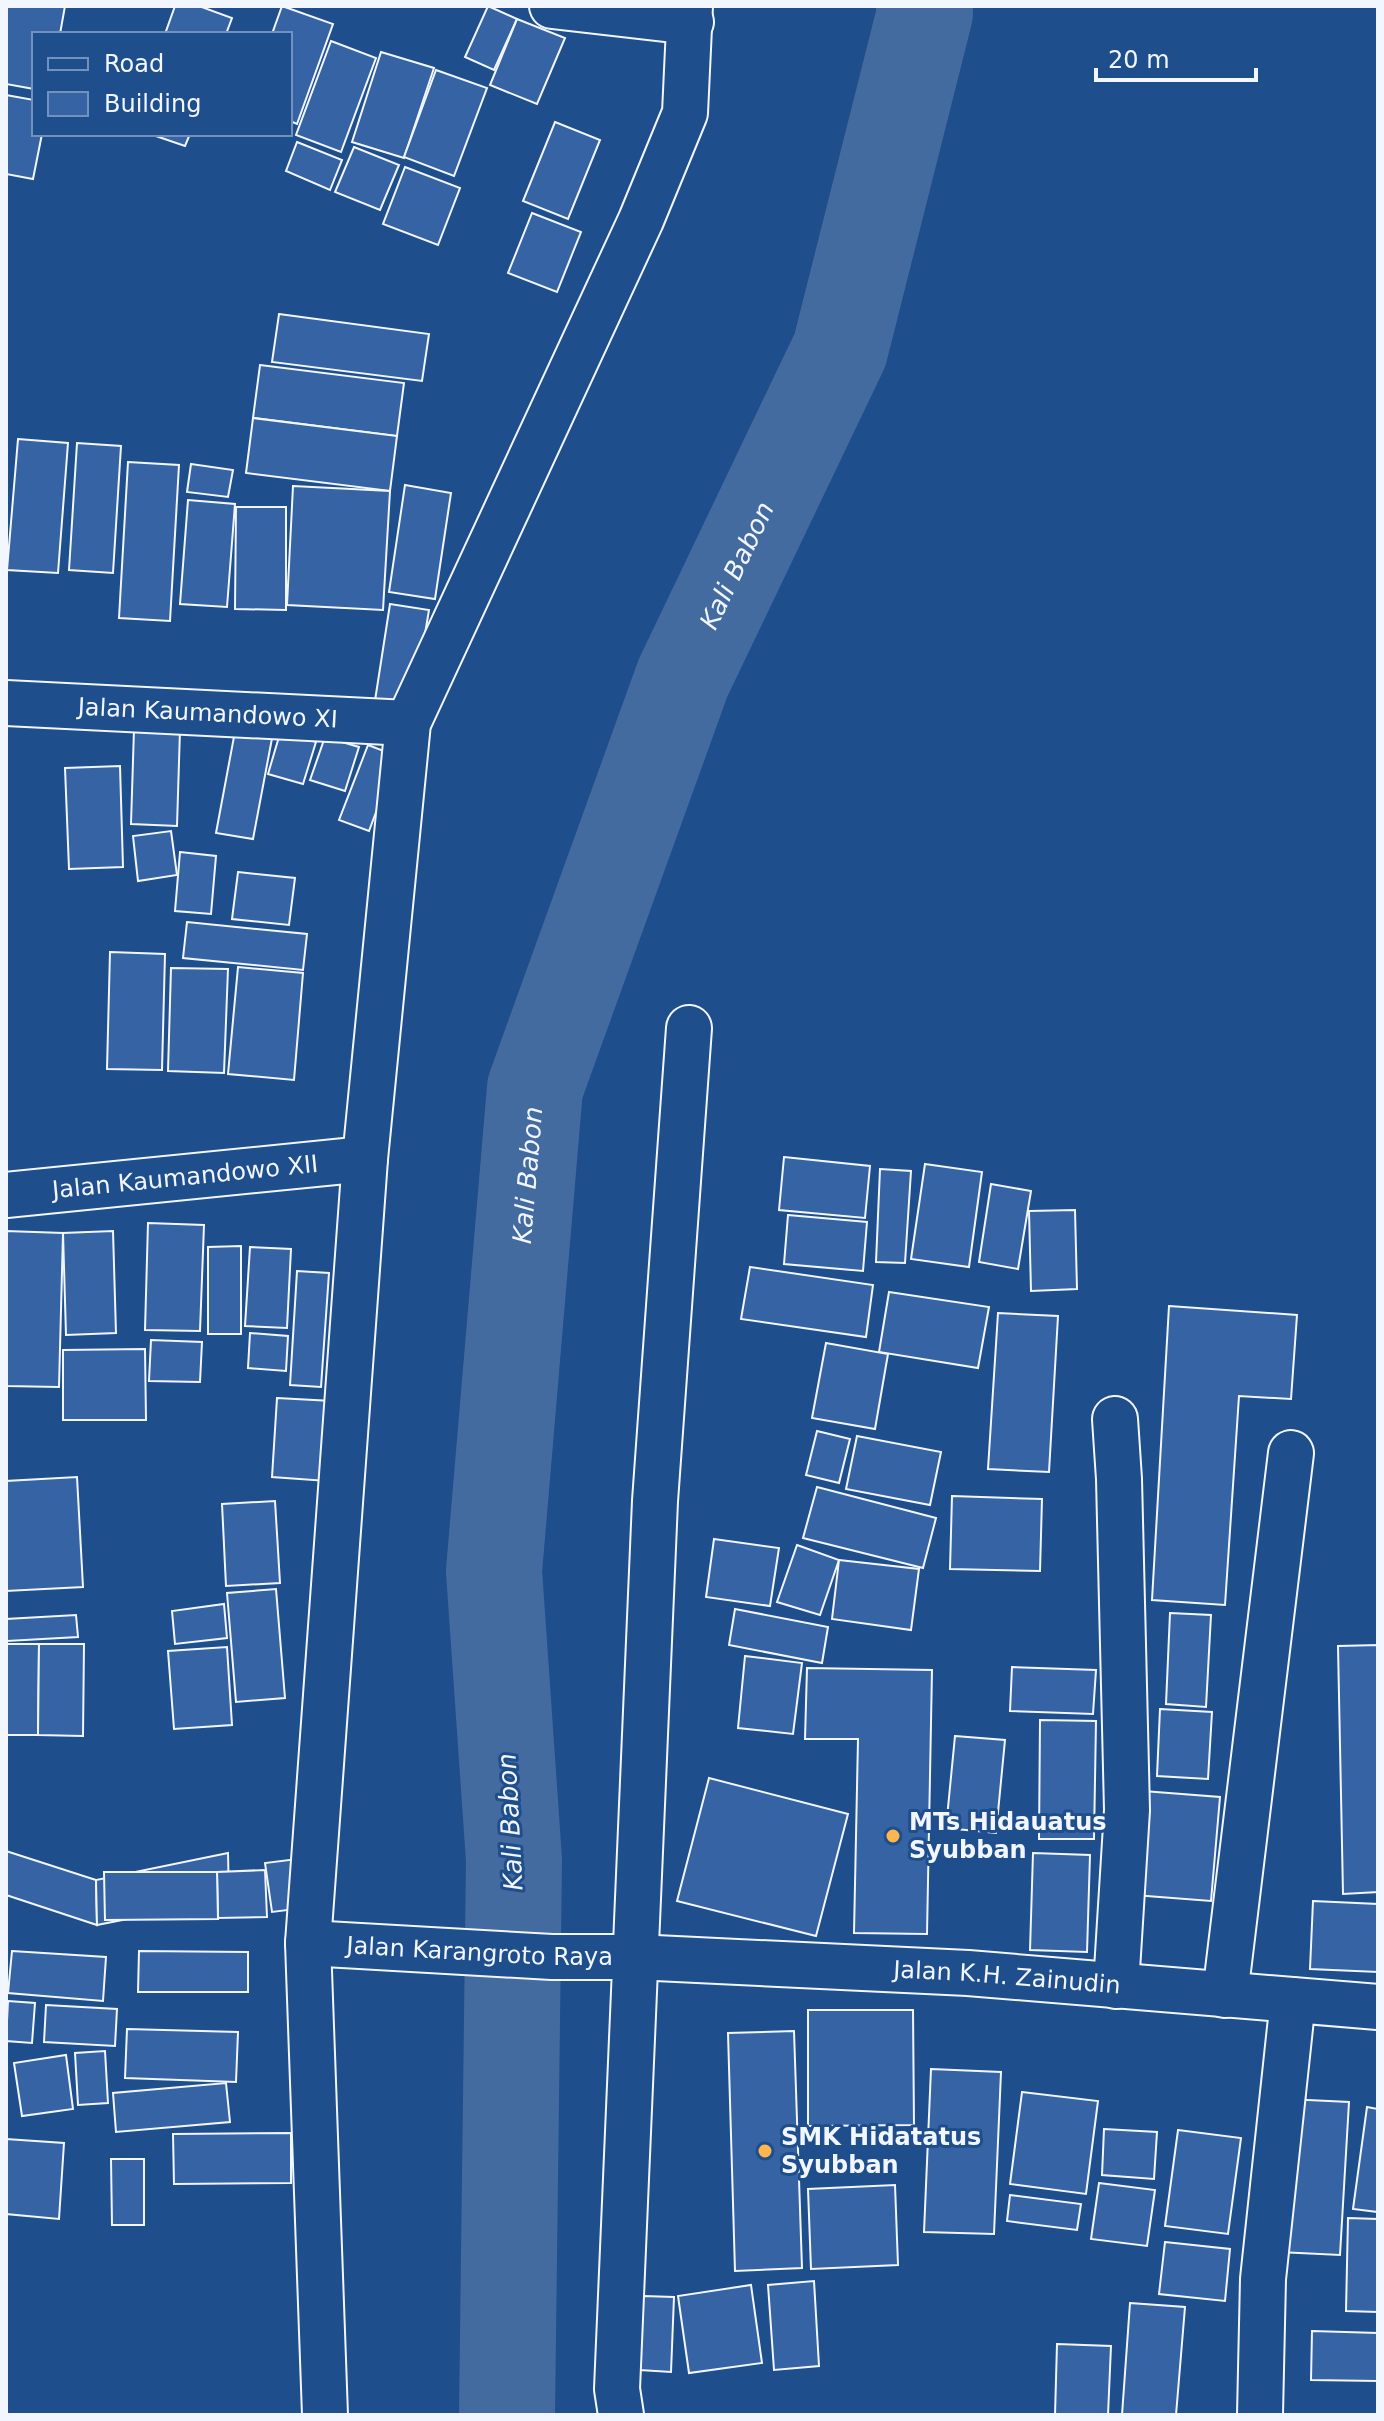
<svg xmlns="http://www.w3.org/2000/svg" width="1384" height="2421" font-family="'DejaVu Sans',sans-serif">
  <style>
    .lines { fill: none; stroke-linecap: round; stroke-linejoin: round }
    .river { stroke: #446ba0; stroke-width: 96 }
    .building { fill: #3563a3; stroke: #f2f6ff; stroke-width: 2 }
    .minor-casing { stroke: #f2f6ff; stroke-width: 48 }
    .minor { stroke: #1f4e8c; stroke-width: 44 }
    .poi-dot { fill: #ffb74d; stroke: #1f4e8c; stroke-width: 3 }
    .labels { text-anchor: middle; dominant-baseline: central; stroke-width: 6; stroke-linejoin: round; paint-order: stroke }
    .street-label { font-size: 24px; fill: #f2f6ff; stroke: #1f4e8c }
    .poi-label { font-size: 24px; font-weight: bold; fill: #f2f6ff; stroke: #1f4e8c; text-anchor: start }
    .water-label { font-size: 26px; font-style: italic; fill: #f2f6ff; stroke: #1f4e8c }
  </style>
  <rect width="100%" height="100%" fill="#1f4e8c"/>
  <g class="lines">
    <path class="river" id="s1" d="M507 2415 514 1860 494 1571 535 1088 683 678 840 350 925 13 924 6"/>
  </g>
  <g class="building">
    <polygon points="7,6 65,6 60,34 34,34 34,89 6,84"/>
    <polygon points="175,6 199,6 232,18 226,34 165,34"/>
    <polygon points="282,6 333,24 297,124 290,121 290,34 272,34"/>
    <polygon points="488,6 517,19 494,70 465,57"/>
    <polygon points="517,19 565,38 537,104 490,85"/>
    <polygon points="331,41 376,58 341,152 296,135"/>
    <polygon points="381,52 434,68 404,158 352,142"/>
    <polygon points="436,70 487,88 454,176 404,157"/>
    <polygon points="6,95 34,100 34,134 42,134 33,179 6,174"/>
    <polygon points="555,122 600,140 568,219 523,201"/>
    <polygon points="150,134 190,134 185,146"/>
    <polygon points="297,142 342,160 330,190 286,171"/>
    <polygon points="354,147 399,165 380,210 335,192"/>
    <polygon points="405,167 460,188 438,245 383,224"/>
    <polygon points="532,213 581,232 557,292 508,273"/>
    <polygon points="279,314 429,334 422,381 272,362"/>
    <polygon points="260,365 404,383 397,436 253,418"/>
    <polygon points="253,418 397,436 390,491 246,473"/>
    <polygon points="18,439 68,443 58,573 7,570"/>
    <polygon points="77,443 121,446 113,573 69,570"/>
    <polygon points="128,462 179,465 170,621 119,618"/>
    <polygon points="191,464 233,470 228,497 187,492"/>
    <polygon points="405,485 451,493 435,599 389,592"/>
    <polygon points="293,486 390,491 383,610 287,605"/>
    <polygon points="188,500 235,504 227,607 180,604"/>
    <polygon points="236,507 286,507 286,610 235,609"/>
    <polygon points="390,604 429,610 412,712 374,707"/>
    <polygon points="236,726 273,733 253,839 216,833"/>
    <polygon points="134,729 180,730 177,826 131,824"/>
    <polygon points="281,730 316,742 303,784 268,774"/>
    <polygon points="325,737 359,747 345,791 310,780"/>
    <polygon points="368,745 397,756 369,831 339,820"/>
    <polygon points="120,766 123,867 69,869 65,768"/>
    <polygon points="171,831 177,875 138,881 133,836"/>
    <polygon points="180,852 216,856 211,914 175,911"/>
    <polygon points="238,872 295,878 289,925 232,919"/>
    <polygon points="187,922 307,934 303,970 183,958"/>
    <polygon points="110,952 165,954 162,1070 107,1069"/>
    <polygon points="238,967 303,973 294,1080 228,1074"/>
    <polygon points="171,968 228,969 224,1073 168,1071"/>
    <polygon points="784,1157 870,1166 865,1218 779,1210"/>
    <polygon points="925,1164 982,1172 969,1267 911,1259"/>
    <polygon points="880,1169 911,1171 905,1263 876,1262"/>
    <polygon points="991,1184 1031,1191 1018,1269 979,1262"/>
    <polygon points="1075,1210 1077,1289 1031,1291 1029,1211"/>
    <polygon points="788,1215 867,1222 863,1271 784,1264"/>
    <polygon points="148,1223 204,1225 200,1331 145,1330"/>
    <polygon points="6,1231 63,1233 59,1387 6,1386"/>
    <polygon points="113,1231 116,1333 66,1335 63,1233"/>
    <polygon points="241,1246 241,1334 208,1334 208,1247"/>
    <polygon points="250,1247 291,1249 287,1328 245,1326"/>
    <polygon points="750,1267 873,1285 866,1337 741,1319"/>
    <polygon points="297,1271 329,1273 321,1387 290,1385"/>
    <polygon points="889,1292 989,1307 978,1368 879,1352"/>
    <polygon points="1169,1306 1297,1315 1291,1399 1239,1396 1225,1605 1152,1600"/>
    <polygon points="998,1313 1058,1316 1049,1472 988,1469"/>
    <polygon points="250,1333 288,1336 286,1371 248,1368"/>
    <polygon points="151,1340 202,1342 200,1382 149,1381"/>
    <polygon points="826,1343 888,1354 875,1429 812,1418"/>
    <polygon points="145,1349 146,1420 63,1420 63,1350"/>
    <polygon points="277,1398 332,1401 327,1481 272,1477"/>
    <polygon points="817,1431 850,1439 839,1483 806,1475"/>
    <polygon points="857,1436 941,1452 930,1505 846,1489"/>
    <polygon points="77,1477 83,1587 6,1591 6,1481"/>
    <polygon points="817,1487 936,1518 923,1568 803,1538"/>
    <polygon points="952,1496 1042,1499 1040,1571 950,1569"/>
    <polygon points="275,1501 280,1583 226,1586 222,1504"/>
    <polygon points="714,1539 779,1548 770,1606 706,1597"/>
    <polygon points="797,1545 839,1560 820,1615 777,1602"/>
    <polygon points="839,1560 919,1569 911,1630 832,1619"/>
    <polygon points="276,1589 285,1698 236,1702 227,1593"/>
    <polygon points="224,1604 227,1638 175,1644 172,1611"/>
    <polygon points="735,1609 828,1627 822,1663 729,1645"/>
    <polygon points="1170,1613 1211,1615 1206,1707 1166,1704"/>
    <polygon points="76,1615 78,1637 7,1641 6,1619"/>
    <polygon points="6,1644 39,1644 38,1735 6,1735"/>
    <polygon points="39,1644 84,1644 83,1736 38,1735"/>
    <polygon points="1378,1645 1378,1892 1343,1894 1338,1646"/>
    <polygon points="227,1647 232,1725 174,1729 168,1651"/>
    <polygon points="745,1656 802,1663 793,1734 738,1728"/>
    <polygon points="1012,1667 1096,1670 1093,1714 1010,1711"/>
    <polygon points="807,1668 932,1670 927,1934 854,1933 858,1739 805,1739"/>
    <polygon points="1160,1709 1212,1712 1208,1779 1157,1776"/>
    <polygon points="1040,1720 1096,1721 1094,1839 1039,1839"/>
    <polygon points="955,1736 1005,1740 996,1833 946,1828"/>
    <polygon points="709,1778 848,1814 816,1936 677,1901"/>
    <polygon points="1143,1791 1220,1797 1211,1901 1134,1895"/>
    <polygon points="6,1851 96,1880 97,1925 6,1895"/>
    <polygon points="228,1853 229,1899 97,1925 96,1880"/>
    <polygon points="1033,1853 1090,1855 1087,1952 1030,1950"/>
    <polygon points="297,1859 304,1908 272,1912 265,1863"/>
    <polygon points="265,1870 267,1917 218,1918 217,1872"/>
    <polygon points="104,1872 217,1872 218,1919 105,1920"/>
    <polygon points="1313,1901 1378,1904 1378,1972 1310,1969"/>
    <polygon points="12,1951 106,1957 103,2001 8,1993"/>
    <polygon points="139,1951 248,1952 248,1992 138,1992"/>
    <polygon points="8,2001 35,2003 32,2043 6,2041"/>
    <polygon points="46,2005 117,2009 115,2046 44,2042"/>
    <polygon points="808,2010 913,2010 914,2125 808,2126"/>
    <polygon points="127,2029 238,2032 236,2082 125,2078"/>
    <polygon points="794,2031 802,2268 735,2271 728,2033"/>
    <polygon points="105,2051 108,2103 78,2105 75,2053"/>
    <polygon points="66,2055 73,2109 22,2116 14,2063"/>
    <polygon points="931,2069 1001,2072 994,2234 924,2232"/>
    <polygon points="226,2083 230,2122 116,2132 113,2093"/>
    <polygon points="1022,2092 1098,2101 1086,2194 1010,2184"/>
    <polygon points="1287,2099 1349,2102 1340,2255 1279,2252"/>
    <polygon points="1367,2107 1378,2109 1378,2212 1353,2209"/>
    <polygon points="1104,2129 1157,2132 1154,2179 1102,2175"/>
    <polygon points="1178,2130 1241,2138 1228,2234 1165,2226"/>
    <polygon points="291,2133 291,2183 174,2184 173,2134"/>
    <polygon points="6,2139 64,2143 59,2219 6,2214"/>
    <polygon points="111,2159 144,2159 144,2225 112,2225"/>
    <polygon points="1099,2183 1155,2190 1147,2246 1091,2239"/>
    <polygon points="895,2185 898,2265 811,2269 808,2189"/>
    <polygon points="1010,2195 1081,2204 1077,2230 1007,2221"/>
    <polygon points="1348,2218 1378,2219 1378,2312 1346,2311"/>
    <polygon points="1165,2242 1230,2249 1225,2301 1159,2294"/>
    <polygon points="814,2281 819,2366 774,2370 768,2285"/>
    <polygon points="751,2285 762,2363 689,2373 678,2296"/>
    <polygon points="643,2296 674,2297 671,2372 640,2370"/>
    <polygon points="1130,2303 1185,2307 1176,2415 1122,2415"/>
    <polygon points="1312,2331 1378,2333 1378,2381 1311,2380"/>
    <polygon points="1057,2344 1111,2346 1108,2415 1055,2415"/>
  </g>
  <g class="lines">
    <defs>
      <g id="minor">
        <polyline points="552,6 691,22"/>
        <path id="s2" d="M6 703 408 723"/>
        <path id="s3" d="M6 1195 365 1159"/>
        <polyline points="1115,1419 1119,1479 1127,1810 1116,1986"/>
        <path id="s4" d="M308 1943 552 1957H635L968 1973 1378 2007"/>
        <polyline points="1225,1995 1291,1453"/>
        <polyline points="325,2415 308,1943 365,1159 408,723 641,220 685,113 690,6"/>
        <polyline points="621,2415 617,2389 655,1501 689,1028"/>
        <polyline points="1260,2415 1263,2279 1293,2000"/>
      </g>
    </defs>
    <use href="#minor" class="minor-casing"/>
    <use href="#minor" class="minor"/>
  </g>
  <g class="poi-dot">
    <circle cx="893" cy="1836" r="8"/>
    <circle cx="765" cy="2151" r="8"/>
  </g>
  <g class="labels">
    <g class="street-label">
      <text stroke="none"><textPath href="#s2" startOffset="202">Jalan Kaumandowo XI</textPath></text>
      <text stroke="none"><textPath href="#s3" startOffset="180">Jalan Kaumandowo XII</textPath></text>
      <text stroke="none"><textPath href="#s4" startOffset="172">Jalan Karangroto Raya</textPath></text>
      <text stroke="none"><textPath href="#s4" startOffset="700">Jalan K.H. Zainudin</textPath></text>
    </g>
    <g class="poi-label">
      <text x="909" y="1822">MTs Hidauatus<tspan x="909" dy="28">Syubban</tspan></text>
      <text x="781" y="2137">SMK Hidatatus<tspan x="781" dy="28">Syubban</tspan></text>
    </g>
    <g class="water-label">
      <text stroke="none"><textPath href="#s1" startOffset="1890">Kali Babon</textPath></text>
      <text stroke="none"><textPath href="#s1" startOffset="1242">Kali Babon</textPath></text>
      <text transform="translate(510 1822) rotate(-93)">Kali Babon</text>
    </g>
  </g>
  <rect width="1384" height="2421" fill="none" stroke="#f2f6ff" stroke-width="16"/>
  <rect x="32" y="32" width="260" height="104" fill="#1f4e8c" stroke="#7391ba" stroke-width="2"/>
  <rect x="48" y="58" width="40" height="12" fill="#1f4e8c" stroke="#7391ba" stroke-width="2"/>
  <text x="104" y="72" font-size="24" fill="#f2f6ff">Road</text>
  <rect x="48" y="92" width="40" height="24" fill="#3563a3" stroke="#7391ba" stroke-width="2"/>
  <text x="104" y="112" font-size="24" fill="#f2f6ff">Building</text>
  <path d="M1096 68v12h160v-12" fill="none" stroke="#f2f6ff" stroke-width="4"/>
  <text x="1108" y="68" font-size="24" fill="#f2f6ff" stroke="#1f4e8c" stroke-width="6" paint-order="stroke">20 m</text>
</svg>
